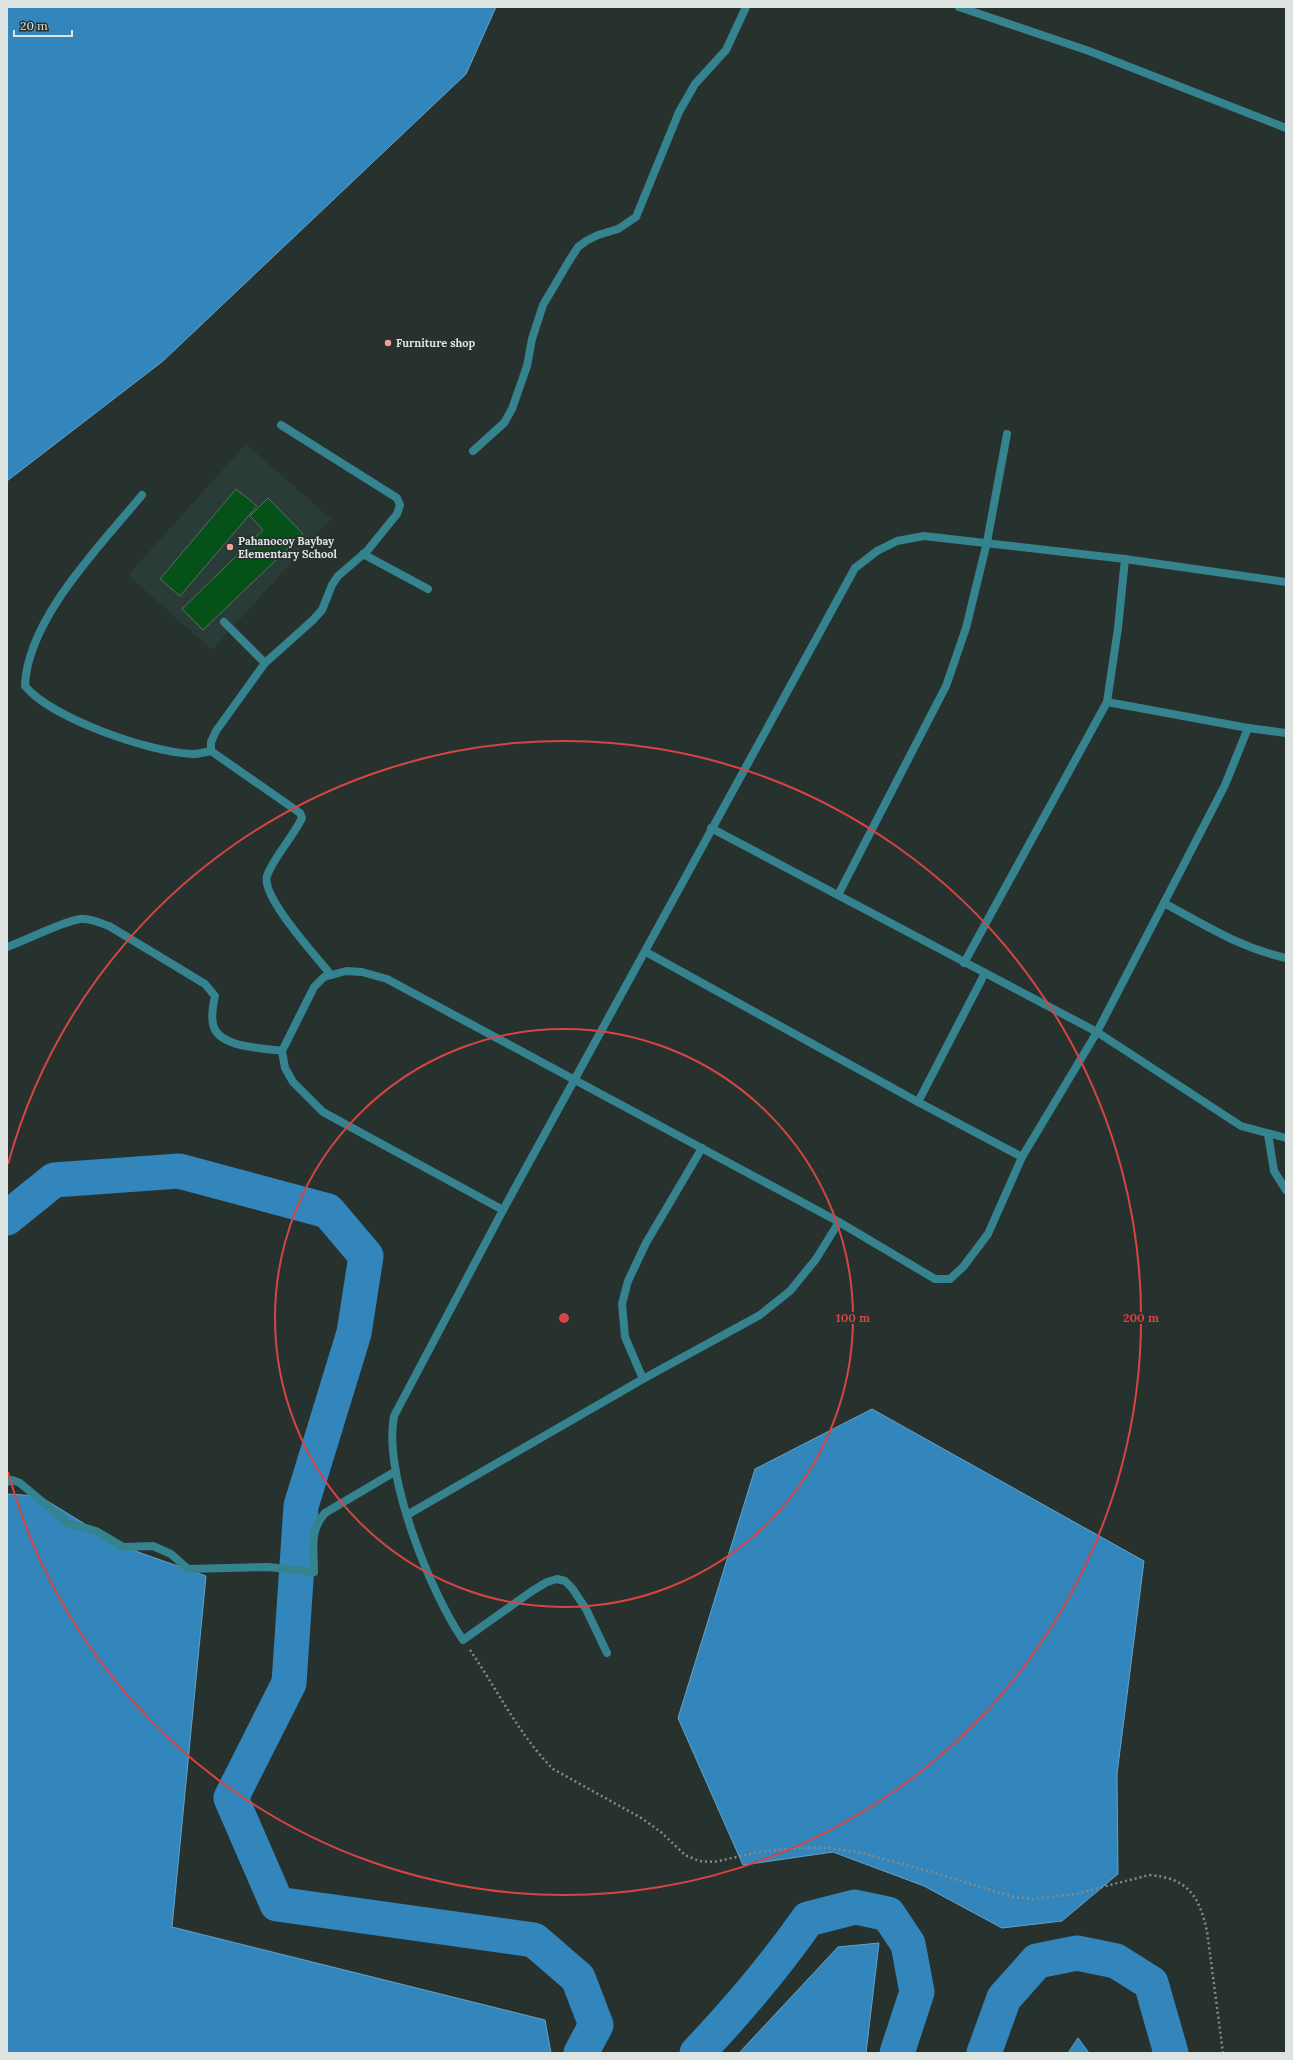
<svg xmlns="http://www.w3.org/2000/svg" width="1293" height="2060" font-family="Lora,serif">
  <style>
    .built { fill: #293c37 }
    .water { fill: #3286bb; stroke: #65a2c6 }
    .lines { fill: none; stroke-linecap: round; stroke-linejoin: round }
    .river { stroke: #3286bb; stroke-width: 35 }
    .building { fill: #055117; stroke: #626a62 }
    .path { stroke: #838c89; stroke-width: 2.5; stroke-dasharray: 2 3; stroke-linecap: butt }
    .service { stroke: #34838f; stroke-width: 8 }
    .minor { stroke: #34838f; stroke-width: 8 }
    .ring { fill: none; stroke: #d74444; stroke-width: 2 }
    .poi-dot { fill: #f59b9b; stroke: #27322f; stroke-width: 1.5 }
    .labels { text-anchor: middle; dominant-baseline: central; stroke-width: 4; stroke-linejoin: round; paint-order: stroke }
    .poi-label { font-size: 11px; font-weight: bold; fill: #dce3e1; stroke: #27322f; text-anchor: start }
    .centre { fill: #d74444; stroke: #27322f; stroke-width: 2 }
    .ring-label { font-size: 12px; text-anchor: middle; font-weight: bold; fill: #d74444; stroke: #27322f; stroke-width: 4; stroke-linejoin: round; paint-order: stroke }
  </style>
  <rect width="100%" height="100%" fill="#27322f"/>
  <polygon class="built" points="246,444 331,519 212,650 128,575"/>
  <g class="water">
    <polygon points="7,7 496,7 466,74 163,361 7,481"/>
    <polygon points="872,1409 1144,1561 1117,1774 1118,1874 1062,1921 1002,1928 924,1886 833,1852 743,1865 678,1718 755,1469"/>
    <polygon points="7,1494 39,1496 121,1546 206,1576 172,1927 545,2020 551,2053 7,2053"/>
    <polygon points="879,1943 866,2053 739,2053 838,1947"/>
    <polygon points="1078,2038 1089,2053 1068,2053"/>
  </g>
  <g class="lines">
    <g class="river">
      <polyline points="7,1218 54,1180 179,1171 328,1211 366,1256 354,1333 301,1506 289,1683 231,1798 277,1904 534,1940 578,1978 596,2025 581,2053"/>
      <path d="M697 2053C737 2011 775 1966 808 1919L855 1907 888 1914 908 1944 917 1992 897 2053"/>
      <polyline points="984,2053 1004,1998 1037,1961 1077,1953 1116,1961 1151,1983 1171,2053"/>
    </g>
  </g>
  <g class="building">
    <polygon points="236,489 257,506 180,596 160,579"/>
    <polygon points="268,498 303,534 203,630 182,609 263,530 250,516"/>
  </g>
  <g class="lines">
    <path class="path" d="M470 1650C497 1689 519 1735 553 1769L643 1819 662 1833 685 1855 699 1861 714 1862 759 1852 796 1848H829L858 1852 928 1871 1014 1897 1033 1899 1075 1894 1149 1875C1188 1878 1199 1896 1207 1931L1223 2053"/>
    <g class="service">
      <path d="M142 495C101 545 27 619 25 686 51 718 151 753 193 754 199 754 205 752 211 751"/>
      <polyline points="224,622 265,663"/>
    </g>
    <g class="minor">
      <polyline points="959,7 1089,51 1286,128"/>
      <path d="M281 425 397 498 400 505 397 514 367 551 338 576 332 585 322 610 313 620 265 663 216 731 211 742V751L300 813 302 818C293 837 273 858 267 876 261 897 317 957 331 975"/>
      <polyline points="473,451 504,423 512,409 527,366 532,339 543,305 569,261 578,247 586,241 598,235 618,229 636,217 679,112 695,84 726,50 746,7"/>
      <polyline points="363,554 428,589"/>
      <polyline points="1107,702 1248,728 1286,733"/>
      <polyline points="711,828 1097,1032 1241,1126 1286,1138"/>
      <polyline points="838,895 946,686 966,628 987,542 1007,434"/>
      <path d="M1164 903C1206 926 1239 947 1286 958"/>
      <path d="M7 947C27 940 63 921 81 919 91 918 100 923 109 926L205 984 215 996C213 1005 211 1015 213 1024 217 1048 264 1048 282 1051"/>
      <polyline points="646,952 918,1102 985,973"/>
      <polyline points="964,963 1107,702 1118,628 1125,559"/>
      <polyline points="1268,1134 1274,1171 1286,1190"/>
      <polyline points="1022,1157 1097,1032 1225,785 1248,728"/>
      <polyline points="503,1210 323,1112 293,1082 285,1068 282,1051 314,987 324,977 346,971 362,972 387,979 839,1222 935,1279 950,1279 963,1267 988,1234 1022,1157 918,1102"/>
      <polyline points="643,1379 625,1337 622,1304 628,1281 646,1243 702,1148"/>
      <path d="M7 1482 12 1480 20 1483 68 1523 96 1531 123 1547 153 1546 171 1554 188 1569 268 1567 314 1572C314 1549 309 1531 325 1513L396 1471"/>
      <polyline points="407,1515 643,1379 760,1315 790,1291 816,1259 839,1222"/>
      <path d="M607 1653 586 1609 572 1588 565 1581 557 1579 547 1582 532 1591 463 1640C430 1592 383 1474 394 1416L503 1210 855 568 877 551 897 541 924 536 1125 559 1286 582"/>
    </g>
  </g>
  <g class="ring">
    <circle cx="564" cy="1318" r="289"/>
    <path d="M8 1164A577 577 0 1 1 8 1472"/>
  </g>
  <g class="poi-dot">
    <circle cx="388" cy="343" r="4"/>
    <circle cx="230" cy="547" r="4"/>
  </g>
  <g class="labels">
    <g class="poi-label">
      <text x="396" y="343">Furniture shop</text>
      <text x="238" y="541">Pahanocoy Baybay<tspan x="238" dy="13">Elementary School</tspan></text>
    </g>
  </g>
  <circle cx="564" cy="1318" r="6" class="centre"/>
  <g class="ring-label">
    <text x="853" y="1322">100 m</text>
    <text x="1141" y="1322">200 m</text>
  </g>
  <rect width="1293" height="2060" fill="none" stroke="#dce3e1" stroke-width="16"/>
  <path d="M14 30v6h58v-6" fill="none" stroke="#dce3e1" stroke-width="2"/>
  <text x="20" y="30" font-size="12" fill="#dce3e1" stroke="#27322f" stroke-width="3" paint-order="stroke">20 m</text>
</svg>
